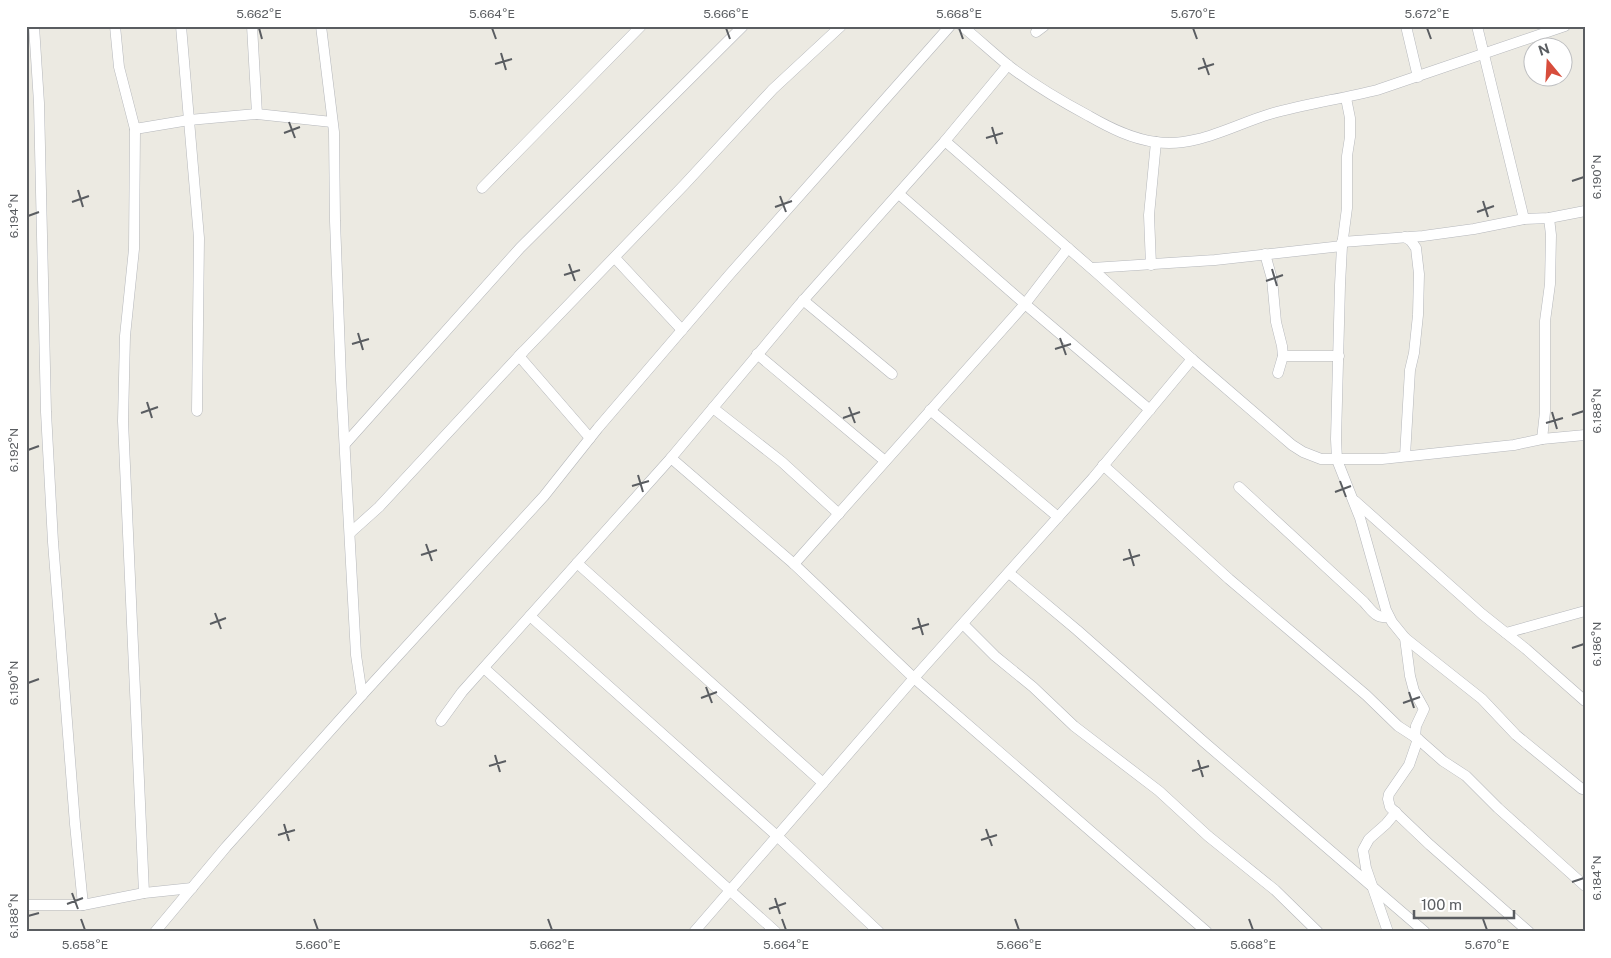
<svg xmlns="http://www.w3.org/2000/svg" width="1611" height="958" font-family="'Public Sans',sans-serif">
  <style>
    .lines { fill: none; stroke-linecap: round; stroke-linejoin: round }
    .minor-casing { stroke: #b5b7bb; stroke-width: 11 }
    .minor { stroke: #fff; stroke-width: 10 }
    .ticks { fill: none; stroke: #5a5d61; stroke-width: 2 }
    .neatline { fill: none; stroke: #5a5d61; stroke-width: 2 }
    .ticks-label { font-size: 12px; text-anchor: middle; fill: #5a5d61 }
  </style>
  <rect width="100%" height="100%" fill="#eceae2"/>
  <g class="lines">
    <defs>
      <g id="minor">
        <polyline points="34,26 39,103 46,412 53,542 75,824 83,905"/>
        <polyline points="115,26 119,67 135,129 189,120 257,114"/>
        <polyline points="181,26 199,238 197,411"/>
        <polyline points="252,26 257,114 332,122"/>
        <polyline points="321,26 334,132 335,221 341,380 356,655 362,695"/>
        <path d="M962 26C978 39 993 53 1009 66 1034 85 1061 101 1089 116 1110 128 1132 139 1156 142 1196 148 1233 125 1270 114 1305 104 1341 99 1377 90L1565 26"/>
        <polyline points="1406,26 1418,77"/>
        <polyline points="1477,26 1524,219"/>
        <polyline points="1036,32 1044,26"/>
        <polyline points="1346,98 1350,118 1350,137 1347,156 1347,208 1342,246 1340,285 1336,439 1337,460 1360,518 1386,610 1392,622 1405,638 1410,676 1414,691 1424,709 1416,726 1415,737"/>
        <polyline points="135,129 134,249 125,336 123,421 144,893"/>
        <polyline points="482,188 641,26"/>
        <polyline points="899,194 1025,304 1150,410"/>
        <polyline points="1342,242 1423,236 1474,229 1524,219 1549,218 1585,211"/>
        <polyline points="1068,248 1025,304 794,564 914,678 1207,932"/>
        <polyline points="1265,254 1272,279 1276,322 1282,346 1283,356 1278,373"/>
        <polyline points="615,258 682,330"/>
        <polyline points="1151,265 1149,215 1156,142"/>
        <polyline points="1092,268 1215,260 1342,246"/>
        <polyline points="803,300 892,374"/>
        <polyline points="523,352 519,356 590,438"/>
        <polyline points="757,354 885,461"/>
        <polyline points="1283,356 1339,356"/>
        <polyline points="1192,359 1292,445 1303,452 1321,459 1382,459 1514,445 1542,439 1585,435"/>
        <polyline points="713,408 782,462 839,514"/>
        <polyline points="930,410 1058,517"/>
        <polyline points="1542,439 1545,412 1545,321 1550,284 1551,235 1549,218"/>
        <polyline points="345,444 520,248 743,26"/>
        <polyline points="1405,456 1410,370 1414,353 1418,315 1419,274 1416,248 1411,241 1405,237"/>
        <polyline points="671,458 800,304 945,141"/>
        <polyline points="1103,465 1229,579 1366,695 1398,726 1418,739 1443,761 1466,776 1498,808 1585,886"/>
        <path d="M1239 487 1364 602C1372 611 1376 619 1389 617"/>
        <polyline points="1355,501 1482,614 1526,649 1585,701"/>
        <polyline points="350,533 379,507 519,356 684,185 773,89 841,26"/>
        <polyline points="577,563 823,783"/>
        <polyline points="1009,573 1077,630 1204,742 1425,932"/>
        <polyline points="530,616 777,836 879,932"/>
        <polyline points="963,624 995,656 1033,687 1074,726 1159,791 1208,836 1275,890 1318,932"/>
        <polyline points="1506,633 1585,611"/>
        <polyline points="1405,638 1482,699 1516,735 1582,789"/>
        <polyline points="484,668 776,932"/>
        <polyline points="441,721 462,692 671,458 794,564"/>
        <polyline points="1418,739 1409,765 1389,794 1388,799 1390,807 1430,845 1529,932"/>
        <polyline points="26,905 83,905 144,893 192,888"/>
        <polyline points="155,932 226,847 362,695 544,496 598,428 730,274 950,26"/>
        <polyline points="694,932 914,678 1093,478 1192,359 1099,275 945,141 1008,65"/>
        <polyline points="1388,932 1366,868 1363,850 1369,839 1386,824 1396,812"/>
      </g>
    </defs>
    <use href="#minor" class="minor-casing"/>
    <use href="#minor" class="minor"/>
  </g>
  <path class="ticks" d="M259 28 262 39M492 28 496 39M726 28 730 39M959 28 963 39M1193 28 1197 39M1427 28 1431 39M501 53 506 70M1203 58 1209 75M495 64 512 59M1198 69 1214 64M289 122 295 138M992 127 997 144M284 133 300 127M986 138 1003 133M1572 181 1584 177M78 190 83 207M780 196 786 212M1483 201 1488 217M72 202 89 196M775 207 792 201M1477 212 1494 206M28 216 39 212M569 264 575 281M1272 269 1277 286M564 275 580 270M1266 281 1283 275M358 333 363 350M1060 338 1066 355M352 344 369 339M1055 349 1071 344M147 402 152 418M849 407 855 423M1552 412 1557 429M141 413 158 407M1572 415 1584 411M843 418 860 412M1546 423 1563 418M28 450 39 446M638 475 643 492M1340 481 1346 497M632 486 649 481M1335 492 1351 486M426 544 432 561M1129 549 1134 566M421 555 437 550M1123 560 1140 555M215 613 221 629M918 618 923 635M210 624 226 618M912 629 929 624M1572 648 1584 644M28 683 39 679M706 687 712 703M1409 692 1414 708M701 698 717 692M1403 703 1420 697M495 755 500 772M1198 760 1203 777M489 766 506 761M1192 771 1209 766M284 824 289 841M986 829 992 846M278 835 295 830M981 840 997 835M1572 882 1584 878M72 893 78 909M775 898 780 914M67 904 83 898M769 909 786 903M28 916 39 913M81 919 85 930M314 919 318 930M548 919 552 930M782 919 786 930M1015 919 1019 930M1249 919 1253 930M1483 919 1487 930"/>
  <rect width="1611" height="958" fill="none" stroke="#ffffff" stroke-width="55"/>
  <g transform="translate(1548 62) rotate(342)"><circle r="24" fill="#ffffff" stroke="#bdbec0"/>
  <path d="M0-4L9 19L0 12L-9 19Z" fill="#d74d3c"/>
  <text y="-8" font-size="14" font-weight="bold" text-anchor="middle" fill="#5a5d61">N</text>
  </g>
  <path d="M1414 910v8h100v-8" fill="none" stroke="#5a5d61" stroke-width="2.5"/>
  <text x="1421" y="910" font-size="15" fill="#5a5d61" stroke="#ffffff" stroke-width="4" paint-order="stroke">100 m</text>
  <rect x="28" y="28" width="1556" height="902" class="neatline"/>
  <g class="ticks-label">
    <text x="259" y="18">5.662°E</text>
    <text x="492" y="18">5.664°E</text>
    <text x="726" y="18">5.666°E</text>
    <text x="959" y="18">5.668°E</text>
    <text x="1193" y="18">5.670°E</text>
    <text x="1427" y="18">5.672°E</text>
    <text transform="translate(1597 177) rotate(-90)" y="4">6.190°N</text>
    <text transform="translate(14 216) rotate(-90)" y="4">6.194°N</text>
    <text transform="translate(1597 411) rotate(-90)" y="4">6.188°N</text>
    <text transform="translate(14 450) rotate(-90)" y="4">6.192°N</text>
    <text transform="translate(1597 644) rotate(-90)" y="4">6.186°N</text>
    <text transform="translate(14 683) rotate(-90)" y="4">6.190°N</text>
    <text transform="translate(1597 878) rotate(-90)" y="4">6.184°N</text>
    <text transform="translate(14 916) rotate(-90)" y="4">6.188°N</text>
    <text x="85" y="949">5.658°E</text>
    <text x="318" y="949">5.660°E</text>
    <text x="552" y="949">5.662°E</text>
    <text x="786" y="949">5.664°E</text>
    <text x="1019" y="949">5.666°E</text>
    <text x="1253" y="949">5.668°E</text>
    <text x="1487" y="949">5.670°E</text>
  </g>
</svg>
